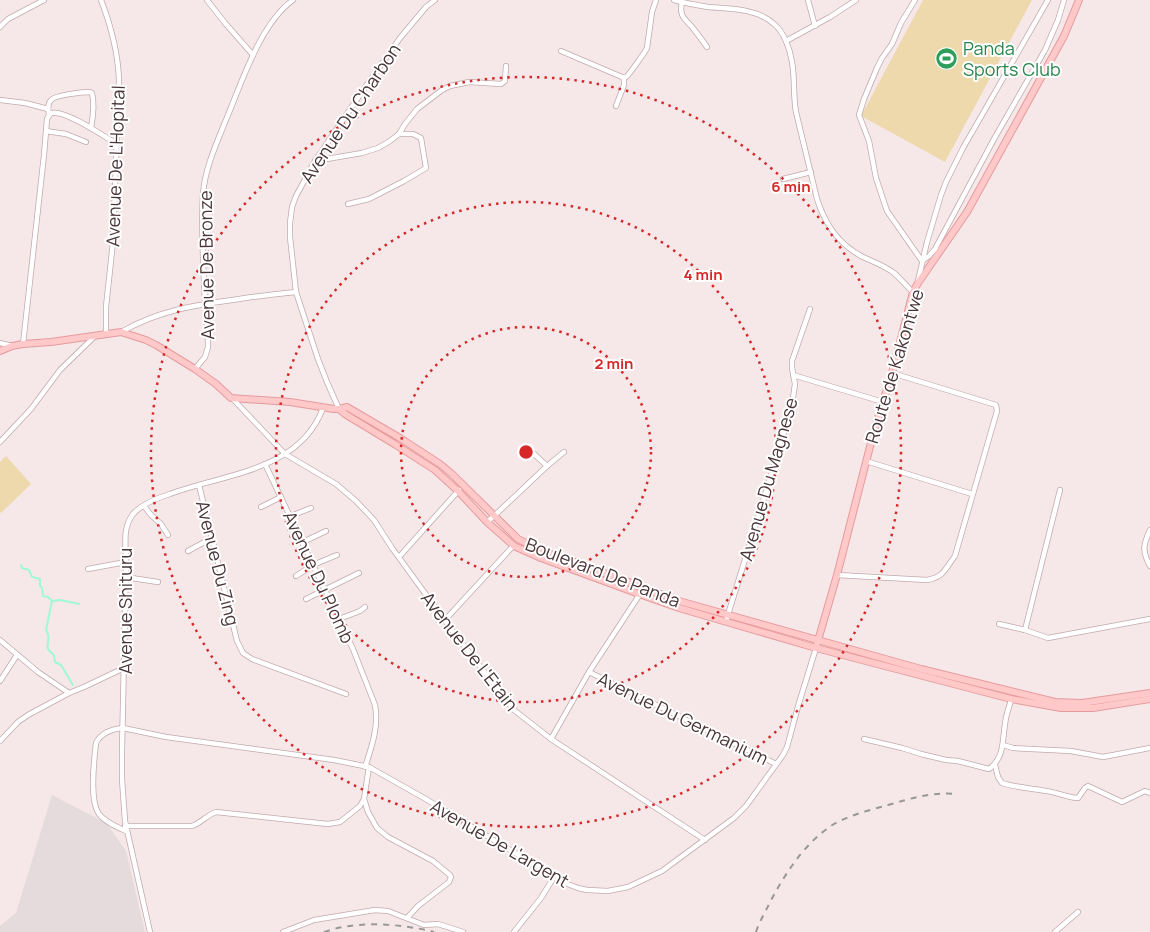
<svg xmlns="http://www.w3.org/2000/svg" width="1150" height="932" font-family="Manrope,sans-serif">
  <style>
    .industrial { fill: #e5dadc }
    .garden { fill: #eed9ad }
    .lines { fill: none; stroke-linecap: round; stroke-linejoin: round }
    .stream { stroke: #9ff8d8; stroke-width: 2 }
    .street-casing { stroke: #c2a9ac; stroke-width: 6 }
    .secondary-casing { stroke: #e69b9d; stroke-width: 8 }
    .street { stroke: #fff; stroke-width: 4.5 }
    .secondary { stroke: #ffc8c9; stroke-width: 6 }
    .rail { stroke: #989898; stroke-width: 2; stroke-dasharray: 6 6; stroke-linecap: butt }
    .ring { fill: none; stroke: #d62828; stroke-width: 2.5; stroke-dasharray: 2.5 5 }
    .labels { text-anchor: middle; dominant-baseline: central; stroke-width: 4; stroke-linejoin: round; paint-order: stroke }
    .leisure-label { font-size: 18px; fill: #27864d; stroke: #fff; text-anchor: start }
    .street-label { font-size: 18px; fill: #4a3639; stroke: #fff }
    .centre { fill: #d62828; stroke: #fff; stroke-width: 2.5 }
    .ring-label { font-size: 15px; text-anchor: middle; font-weight: bold; fill: #d62828; stroke: #fff; stroke-width: 4; stroke-linejoin: round; paint-order: stroke }
  </style>
  <rect width="100%" height="100%" fill="#f6e8e9"/>
  <polygon class="industrial" points="52,795 106,823 126,851 145,932 0,932 0,926 16,913"/>
  <g class="garden">
    <polygon points="923,0 1032,0 945,162 861,116"/>
    <polygon points="6,456 31,484 1,513 0,512 0,462"/>
  </g>
  <g class="lines">
    <g class="stream">
      <path d="M21 565 22 568 29 570 32 577 40 579V586L42 588 43 596 48 597 52 601 46 630C54 643 40 645 54 655L55 662 61 665 73 685"/>
      <polyline points="52,601 60,600 79,604"/>
    </g>
    <defs>
      <g id="street">
        <path d="M101 0C111 26 118 53 119 80L113 242 106 307V334"/>
        <polyline points="207,0 225,23 253,55"/>
        <path d="M674 0C685 3 696 5 708 7 729 9 757 8 774 24 784 32 790 49 792 62 795 78 793 95 796 112L817 199C825 224 838 244 863 257 874 262 885 266 894 273 901 279 906 286 913 292"/>
        <polyline points="808,0 815,26"/>
        <polyline points="915,0 901,23 892,44 882,58 877,68 864,99 859,115 869,141 876,178 887,211 922,261 929,256 935,249 994,139 1045,50 1058,20 1064,0"/>
        <path d="M682 2C679 16 684 18 692 27 697 33 702 40 707 47"/>
        <polyline points="0,27 8,19 44,0"/>
        <polyline points="786,41 830,17 856,0"/>
        <path d="M561 51 622 77C623 77 625 77 626 77 629 75 645 52 647 48L652 12 656 0"/>
        <polyline points="0,100 25,103 48,109"/>
        <polyline points="616,106 624,85 624,77"/>
        <path d="M49 115C48 110 47 104 51 100 55 95 83 92 90 92L92 93C95 104 93 117 91 128"/>
        <polyline points="46,131 66,134 86,142"/>
        <polyline points="315,161 362,153 378,148 390,141 399,134 405,124 417,109 442,90 450,86 469,82 501,84 505,81 506,66"/>
        <polyline points="783,179 811,172"/>
        <polyline points="348,204 369,199 404,181 426,168 421,138 413,134 399,134"/>
        <polyline points="918,281 927,242 941,195 946,182 963,148 1048,0"/>
        <path d="M121 332C160 310 195 305 239 299 258 296 277 294 296 292"/>
        <polyline points="0,343 12,346"/>
        <path d="M23 344 44 155 47 119C49 116 49 114 52 113 66 110 105 137 117 144"/>
        <path d="M195 369 205 357 208 347C208 331 206 316 205 301 203 266 201 230 203 194 205 167 218 140 228 115 243 79 261 23 293 0"/>
        <polyline points="793,375 883,402"/>
        <polyline points="232,398 285,454 336,484 356,501 374,520 392,548 451,629 514,710 551,739 705,840"/>
        <polyline points="339,409 327,382 318,359 296,292 290,237 290,223 292,207 296,196 315,161 366,86 400,38 426,7 435,0"/>
        <polyline points="0,442 31,409 60,370 95,336"/>
        <polyline points="533,453 547,466"/>
        <polyline points="866,461 972,494"/>
        <path d="M265 464 353 649 375 705C379 726 372 746 365 767"/>
        <polyline points="199,485 237,641 243,653 252,659 346,694"/>
        <polyline points="144,506 151,515 161,524 168,535"/>
        <polyline points="261,507 281,497"/>
        <polyline points="291,516 311,508"/>
        <polyline points="487,522 494,516 547,466 564,452"/>
        <path d="M1150 530C1143 545 1142 551 1150 566"/>
        <polyline points="303,542 326,531"/>
        <polyline points="188,551 212,538"/>
        <polyline points="399,557 459,490"/>
        <polyline points="88,569 126,562"/>
        <path d="M837 575 927 580C944 577 945 569 955 556L997 411 996 405 892 373"/>
        <polyline points="296,576 313,565 337,555"/>
        <polyline points="125,577 158,582"/>
        <polyline points="306,599 359,573"/>
        <polyline points="339,619 360,611 365,607"/>
        <polyline points="445,620 514,545"/>
        <polyline points="726,621 781,443 793,398 795,384 792,368 792,361 810,309"/>
        <polyline points="999,624 1025,630 1048,638 1150,619"/>
        <polyline points="1025,630 1060,490"/>
        <polyline points="0,640 38,672 69,693"/>
        <polyline points="589,672 776,764"/>
        <polyline points="0,681 17,655"/>
        <polyline points="551,739 589,672 640,594"/>
        <path d="M864 739 902 748 921 754 946 760 958 761 989 769C1006 757 1002 736 1006 718 1007 712 1010 705 1011 699"/>
        <polyline points="0,741 18,722 28,715 69,693 84,687 124,668"/>
        <polyline points="1003,745 1013,748 1071,751 1103,757 1150,748"/>
        <path d="M995 765 998 777 1002 783C1017 788 1031 788 1046 791 1057 792 1067 798 1078 798L1085 788 1088 786 1122 802 1145 791 1150 793"/>
        <polyline points="364,799 368,812 377,828 388,837 433,861 450,875 451,877 449,882 418,906 407,918"/>
        <path d="M125 826H192C201 823 207 815 216 812L309 822 328 824 340 822 360 806 364 799 369 767"/>
        <path d="M126 831C117 827 105 822 99 814 89 800 94 760 96 743 101 733 112 729 123 728L166 737 334 760 369 767 424 798 565 883 578 888 587 890 608 891 628 887 662 871 734 818 746 806 783 755 787 747 799 703 816 648"/>
        <path d="M150 932 125 821 122 779V751L126 562C126 546 122 528 133 514 142 504 157 498 170 494 224 474 300 471 323 408"/>
        <polyline points="283,932 314,920 375,910 388,911 424,925 438,924 463,932"/>
        <polyline points="514,932 541,898 554,877"/>
        <polyline points="1055,932 1078,912"/>
      </g>
      <g id="secondary">
        <polyline points="0,351 12,346 23,344 51,342 121,332 146,340 156,345 195,369 216,384 231,398 290,402 334,409 339,409 347,407 400,438 440,464 452,474 518,539 545,552 578,563 679,601 921,669 1055,702 1082,703 1150,693"/>
        <polyline points="339,409 345,414 396,445 435,470 458,491 487,522 514,546 541,558 639,594 679,608 816,648 1011,699 1061,708 1093,708 1150,699"/>
        <polyline points="817,644 837,575 874,431 892,373 913,292 918,283 967,212 1064,36 1079,0"/>
      </g>
    </defs>
    <use href="#street" class="street-casing"/>
    <use href="#secondary" class="secondary-casing"/>
    <use href="#street" class="street"/>
    <use href="#secondary" class="secondary"/>
    <g class="rail">
      <path d="M324 932C353 922 385 923 415 928 421 929 428 930 434 932"/>
      <path d="M756 932C759 922 765 913 769 904 785 874 804 843 834 824 850 815 870 810 888 805 912 798 931 792 956 794"/>
    </g>
  </g>
  <g class="ring">
    <circle cx="526" cy="452" r="125"/>
    <circle cx="526" cy="452" r="250"/>
    <circle cx="526" cy="452" r="375"/>
  </g>
  <defs>
    <symbol id="stadium-disc" viewBox="-11 -11 22 22"><circle r="9.5" fill="#2e9e5b" stroke="#fff"/><path d="M0-5a6.5 5 0 1 0 0 10a6.5 5 0 1 0 0-10ZM-3.5-1.8h7v3.6h-7Z" fill="#fff"/></symbol>
  </defs>
  <g fill-rule="evenodd">
    <use href="#stadium-disc" x="934" y="46" width="25" height="25"/>
  </g>
  <g class="labels">
    <g class="leisure-label">
      <text x="963" y="48">Panda<tspan x="963" dy="21">Sports Club</tspan></text>
    </g>
    <g class="street-label">
      <text transform="translate(350 113) rotate(-56)">Avenue Du Charbon</text>
      <text transform="translate(115 166) rotate(-88)">Avenue De L'Hopital</text>
      <text transform="translate(206 265) rotate(-91)">Avenue De Bronze</text>
      <text transform="translate(894 366) rotate(-73)">Route de Kakontwe</text>
      <text transform="translate(768 479) rotate(-74)">Avenue Du Magnese</text>
      <text transform="translate(218 563) rotate(76)">Avenue Du Zing</text>
      <text transform="translate(603 572) rotate(21)">Boulevard De Panda</text>
      <text transform="translate(319 577) rotate(65)">Avenue Du Plomb</text>
      <text transform="translate(125 611) rotate(-90)">Avenue Shituru</text>
      <text transform="translate(470 651) rotate(52)">Avenue De L'Etain</text>
      <text transform="translate(683 718) rotate(26)">Avenue Du Germanium</text>
      <text transform="translate(500 843) rotate(30)">Avenue De L'argent</text>
    </g>
  </g>
  <circle cx="526" cy="452" r="8" class="centre"/>
  <g class="ring-label">
    <text x="791" y="192">6 min</text>
    <text x="703" y="280">4 min</text>
    <text x="614" y="369">2 min</text>
  </g>
</svg>
